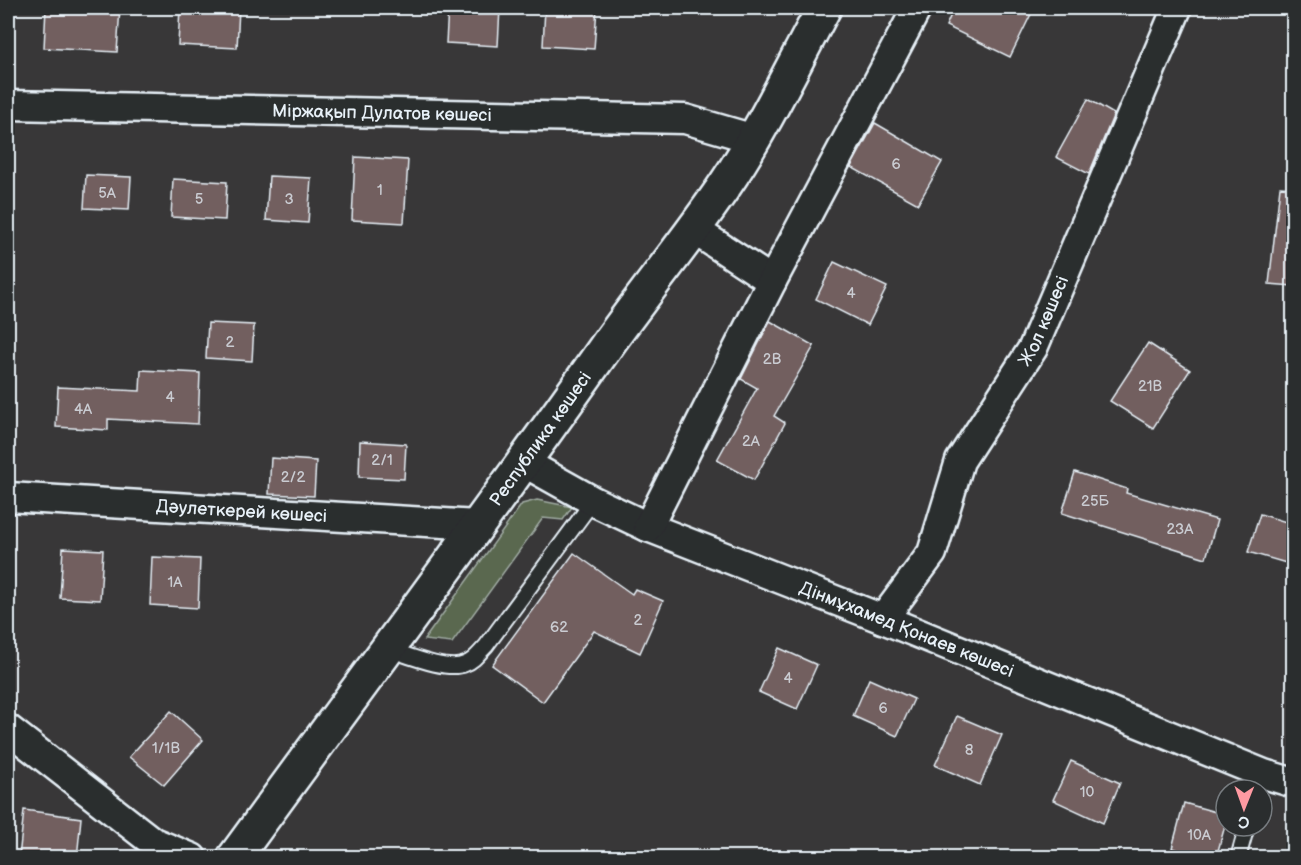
<svg xmlns="http://www.w3.org/2000/svg" width="1301" height="865" font-family="'Balsamiq Sans',sans-serif">
  <style>
    .green { fill: #5a6850; stroke: #a1aca4; stroke-width: 1.5 }
    .building { fill: #725f5f; stroke: #e8f1f8; stroke-width: 1.5 }
    .lines { fill: none; stroke-linecap: round; stroke-linejoin: round }
    .service-casing { stroke: #e8f1f8; stroke-width: 18 }
    .minor-casing { stroke: #e8f1f8; stroke-width: 33 }
    .secondary-casing { stroke: #e8f1f8; stroke-width: 38 }
    .service { stroke: #2a2d2e; stroke-width: 14 }
    .minor { stroke: #2a2d2e; stroke-width: 28 }
    .secondary { stroke: #2a2d2e; stroke-width: 33 }
    .labels { text-anchor: middle; dominant-baseline: central; stroke-width: 4.5; stroke-linejoin: round; paint-order: stroke }
    .number-label { font-size: 15px; fill: #caccd2 }
    .street-label { font-size: 18px; fill: #e8f1f8; stroke: #2a2d2e }
  </style>
  <rect width="100%" height="100%" fill="#383738"/>
  <filter id="ink" filterUnits="userSpaceOnUse"><feTurbulence type="fractalNoise" baseFrequency=".0167" numOctaves="2"/><feDisplacementMap in="SourceGraphic" scale="12" xChannelSelector="R" yChannelSelector="G"/><feConvolveMatrix kernelMatrix="1 2 1 2 8 2 1 2 1" color-interpolation-filters="sRGB"/></filter>
  <g filter="url(#ink)">
    <polygon class="green" points="537,500 572,507 563,520 543,518 452,643 424,640 522,504"/>
    <g class="building">
      <polygon points="46,8 120,8 117,52 44,48"/>
      <polygon points="180,8 239,8 237,48 178,45"/>
      <polygon points="448,8 500,8 498,46 446,43"/>
      <polygon points="545,8 597,8 594,49 543,46"/>
      <polygon points="954,8 1034,8 1010,57 946,26"/>
      <polygon points="1088,99 1114,114 1089,174 1056,157"/>
      <polygon points="875,123 942,162 918,204 851,167"/>
      <polygon points="355,157 408,160 404,223 352,220"/>
      <polygon points="86,175 131,177 129,210 84,208"/>
      <polygon points="269,176 311,178 308,223 266,220"/>
      <polygon points="173,179 227,182 225,220 171,217"/>
      <polygon points="1280,187 1293,188 1293,286 1269,284"/>
      <polygon points="834,262 887,287 868,325 816,299"/>
      <polygon points="770,321 814,346 774,416 785,423 754,480 717,460 757,388 741,379"/>
      <polygon points="208,323 254,325 252,361 206,358"/>
      <polygon points="1148,343 1190,370 1153,428 1110,401"/>
      <polygon points="141,370 200,373 198,424 108,419 108,430 56,427 58,387 140,391"/>
      <polygon points="360,441 406,444 404,479 359,477"/>
      <polygon points="271,458 316,461 314,496 269,494"/>
      <polygon points="1075,472 1127,489 1126,493 1217,520 1206,558 1062,513"/>
      <polygon points="1260,514 1293,524 1293,565 1248,552"/>
      <polygon points="63,548 103,550 100,600 60,598"/>
      <polygon points="574,553 632,594 635,589 663,601 640,653 594,631 543,702 492,665"/>
      <polygon points="152,557 200,559 198,608 150,605"/>
      <polygon points="779,648 817,665 797,709 759,692"/>
      <polygon points="869,679 914,699 897,736 853,716"/>
      <polygon points="171,711 203,740 164,785 129,757"/>
      <polygon points="957,716 1002,735 980,785 935,765"/>
      <polygon points="1071,761 1120,783 1103,823 1053,800"/>
      <polygon points="1184,803 1226,815 1226,822 1216,858 1206,858 1172,848"/>
      <polygon points="24,810 81,818 77,858 19,858"/>
    </g>
    <g class="lines">
      <defs>
        <g id="service">
          <path d="M388 649C407 655 447 672 465 664 474 661 479 653 486 646L593 501"/>
          <polyline points="1238,858 1247,826"/>
        </g>
        <g id="minor">
          <path id="s1" d="M8 105 685 119 754 139"/>
          <polyline points="693,229 772,281"/>
          <path id="s2" d="M525 463 593 501 648 527 883 619 1264 774 1294 783"/>
          <path id="s3" d="M8 497 477 525"/>
          <polyline points="648,527 772,281 917,8"/>
          <path id="s4" d="M883 619 932 553 960 461 1033 348 1177 8"/>
          <polyline points="8,729 153,842 192,858"/>
        </g>
        <g id="secondary">
          <path id="s5" d="M234 858C358 688 484 520 605 348 644 293 687 241 725 185 763 129 792 67 824 8"/>
        </g>
      </defs>
      <use href="#service" class="service-casing"/>
      <use href="#minor" class="minor-casing"/>
      <use href="#secondary" class="secondary-casing"/>
      <use href="#service" class="service"/>
      <use href="#minor" class="minor"/>
      <use href="#secondary" class="secondary"/>
    </g>
  </g>
  <g class="labels">
    <g class="number-label">
      <text x="896" y="164">6</text>
      <text x="380" y="190">1</text>
      <text x="107" y="193">5А</text>
      <text x="199" y="199">5</text>
      <text x="289" y="199">3</text>
      <text x="851" y="293">4</text>
      <text x="230" y="342">2</text>
      <text x="772" y="359">2В</text>
      <text x="1150" y="386">21В</text>
      <text x="170" y="397">4</text>
      <text x="83" y="409">4А</text>
      <text x="751" y="441">2А</text>
      <text x="382" y="460">2/1</text>
      <text x="293" y="477">2/2</text>
      <text x="1095" y="501">25Б</text>
      <text x="1180" y="529">23А</text>
      <text x="175" y="582">1А</text>
      <text x="638" y="620">2</text>
      <text x="559" y="627">62</text>
      <text x="788" y="678">4</text>
      <text x="883" y="708">6</text>
      <text x="166" y="748">1/1В</text>
      <text x="969" y="750">8</text>
      <text x="1087" y="792">10</text>
      <text x="1199" y="835">10А</text>
    </g>
    <g class="street-label">
      <text stroke="none"><textPath href="#s1" startOffset="374">Міржақып Дулатов көшесі</textPath></text>
      <text stroke="none"><textPath href="#s4" startOffset="342">Жол көшесі</textPath></text>
      <text stroke="none"><textPath href="#s5" startOffset="519">Республика көшесі</textPath></text>
      <text stroke="none"><textPath href="#s3" startOffset="234">Дәулеткерей көшесі</textPath></text>
      <text stroke="none"><textPath href="#s2" startOffset="417">Дінмұхамед Қонаев көшесі</textPath></text>
    </g>
  </g>
  <rect width="1301" height="865" fill="none" stroke="#2a2d2e" stroke-width="30"/>
  <rect x="15" y="15" width="1271" height="835" fill="none" stroke="#e8f1f8" stroke-width="2" filter="url(#ink)"/>
  <g transform="translate(1244 808) rotate(181)"><circle r="28" fill="#2a2d2e" stroke="#767b7f" stroke-width="1.5"/>
  <path d="M0-4.5L10 22L0 15L-10 22Z" fill="#ff9aa2"/>
  <text y="-9" font-size="16" font-weight="bold" text-anchor="middle" fill="#e8f1f8">С</text>
  </g>
</svg>
